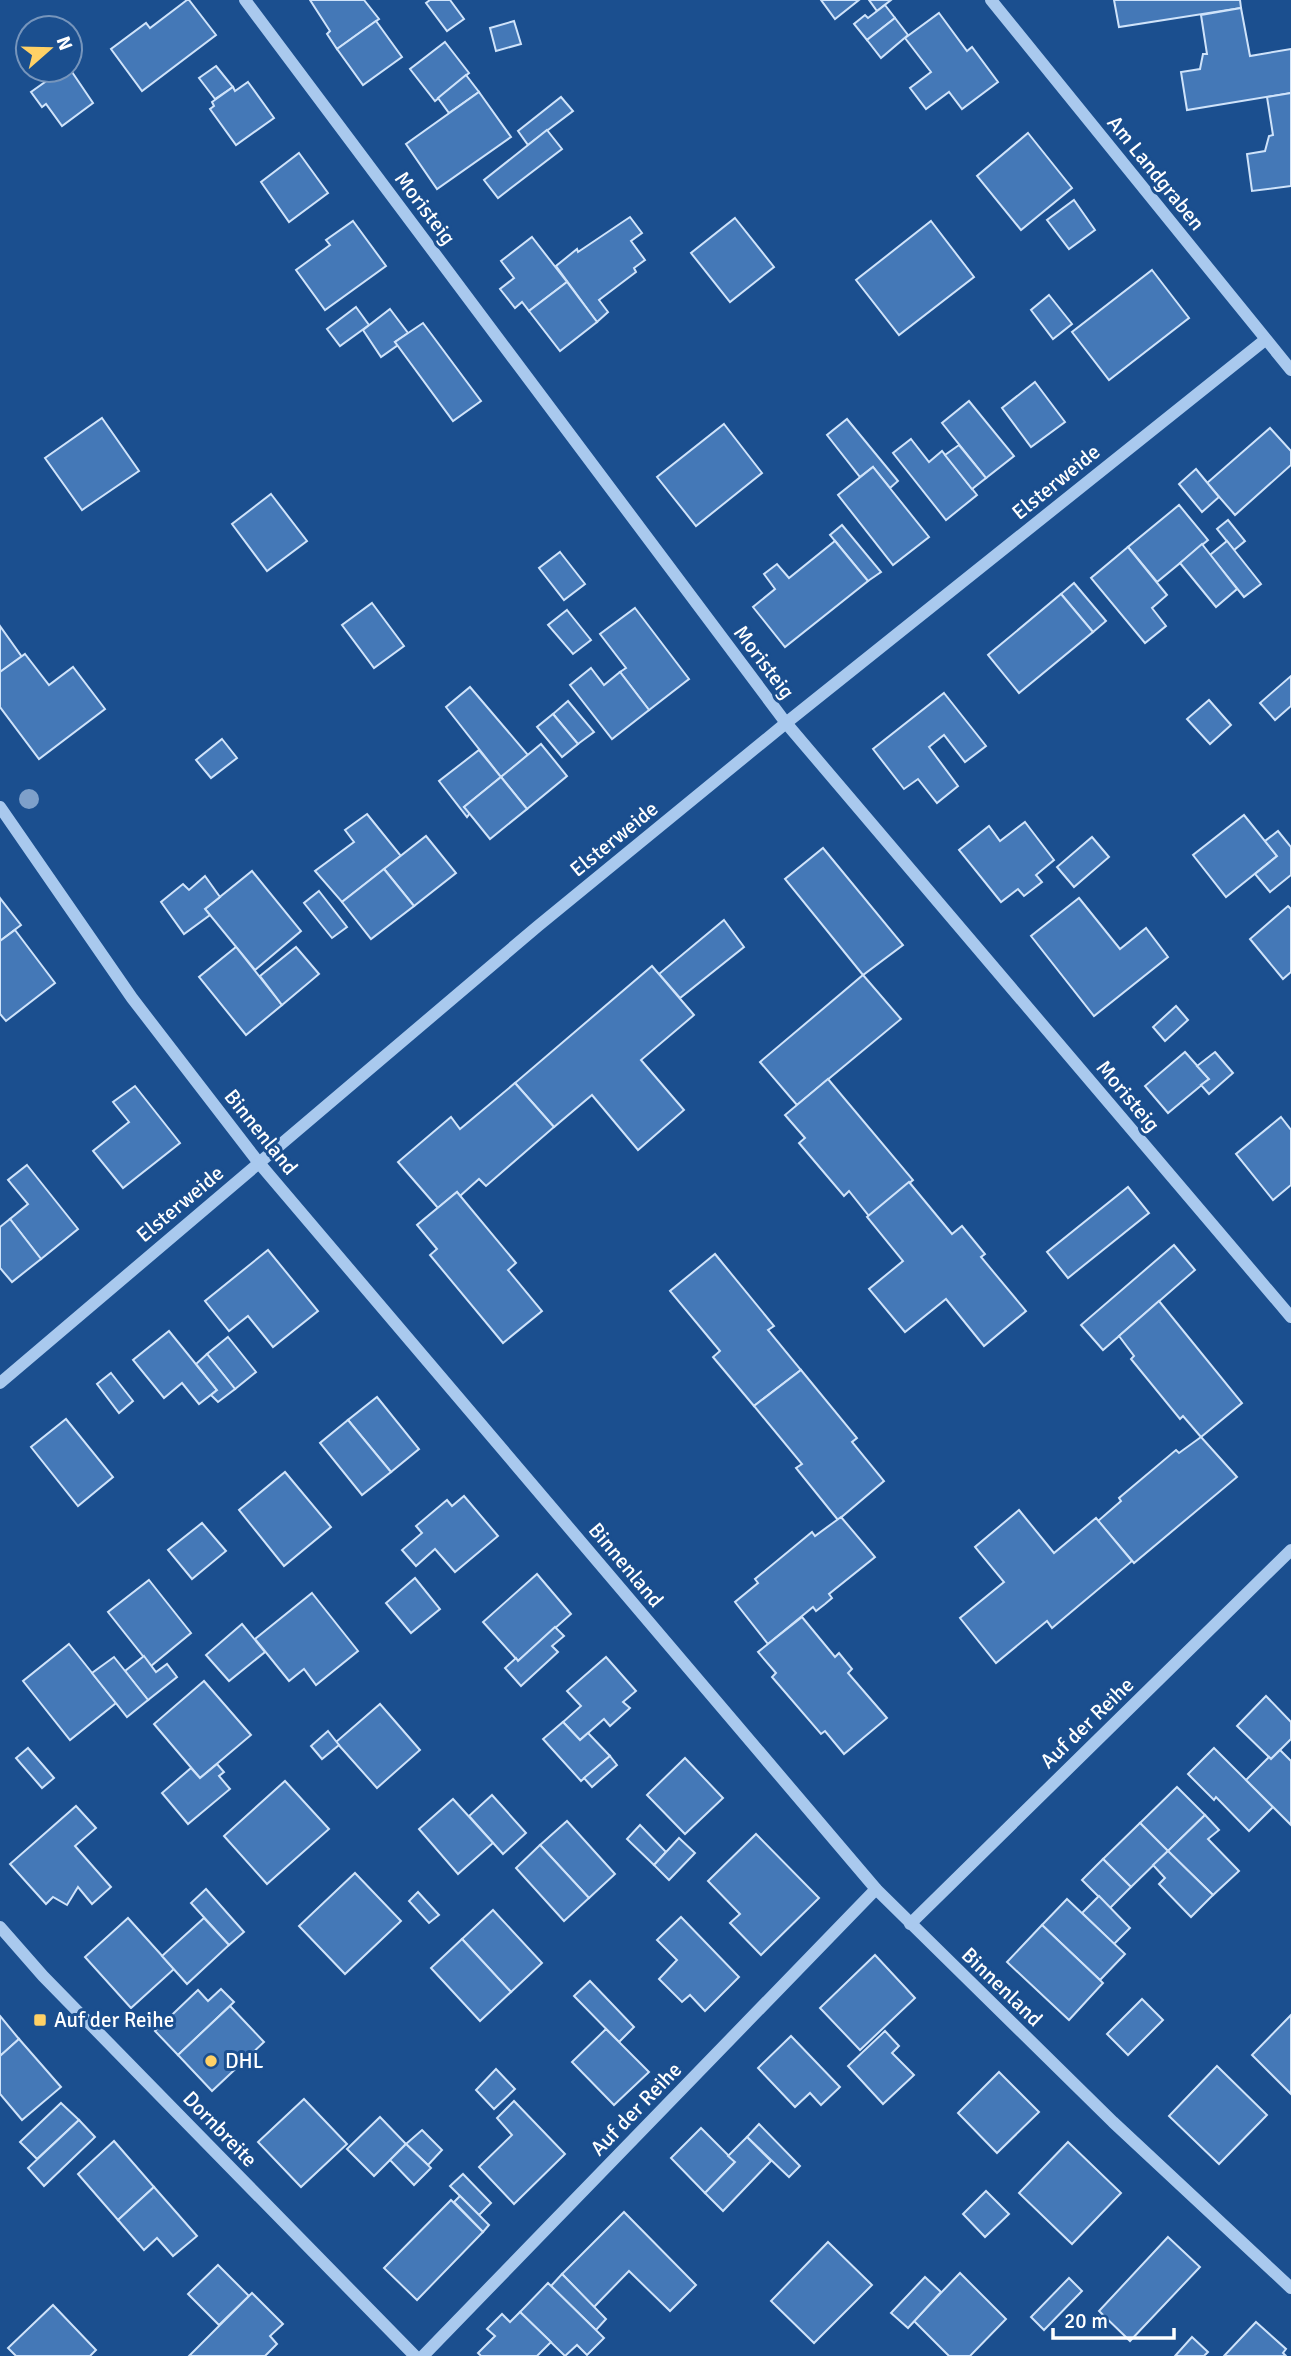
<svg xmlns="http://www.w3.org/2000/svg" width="1291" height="2356" font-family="Signika,sans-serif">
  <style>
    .building { fill: #4478b7; stroke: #cfe3fa; stroke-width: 2 }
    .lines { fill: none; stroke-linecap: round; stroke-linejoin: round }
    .minor { stroke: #a9c9ee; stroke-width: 12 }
    .tree { fill: #7ea0ca }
    .poi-dot { fill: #ffd166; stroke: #1b4f8f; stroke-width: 2.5 }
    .labels { text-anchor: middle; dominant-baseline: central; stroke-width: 6; stroke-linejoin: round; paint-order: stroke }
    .street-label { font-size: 21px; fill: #fff; stroke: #1b4f8f }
    .poi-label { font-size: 21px; fill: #fff; stroke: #1b4f8f; text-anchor: start }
  </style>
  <rect width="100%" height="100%" fill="#1b4f8f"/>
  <g class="building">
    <polygon points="187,0 189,0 216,35 142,91 111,49 146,23 150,28"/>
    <polygon points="310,0 364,0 379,19 337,49 327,34 330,31"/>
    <polygon points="430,0 450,0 464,19 447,31 426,3"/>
    <polygon points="821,0 859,0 835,19"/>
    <polygon points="869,0 891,0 877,11"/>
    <polygon points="1114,0 1240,0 1241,8 1119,27"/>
    <polygon points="885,5 895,18 867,40 854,24 865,15 868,18"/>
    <polygon points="1241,8 1250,56 1291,49 1291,93 1187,110 1181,72 1200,69 1203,54 1207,54 1201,15"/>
    <polygon points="939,13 967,51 972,47 998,82 962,109 949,92 926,109 910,88 931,72 905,38"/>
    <polygon points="895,18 908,35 881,58 867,40"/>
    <polygon points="376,21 402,57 363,85 337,49"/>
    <polygon points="514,21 521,44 496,51 490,28"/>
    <polygon points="445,42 469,73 435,101 410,69"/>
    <polygon points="216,66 233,87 215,99 199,78"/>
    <polygon points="70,69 93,103 62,126 46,104 42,107 31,92 62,70"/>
    <polygon points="466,75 479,92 449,113 438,98"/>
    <polygon points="248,82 274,118 236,145 210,109 214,106 212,102 233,87 235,91"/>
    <polygon points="479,92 511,137 437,189 406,144"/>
    <polygon points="1291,93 1291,186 1252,191 1247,154 1265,151 1269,136 1273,135 1267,97"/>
    <polygon points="561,97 573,111 528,145 518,131"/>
    <polygon points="547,130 562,149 498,198 484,180"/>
    <polygon points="1028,133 1072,188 1021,230 977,176"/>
    <polygon points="299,153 328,193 289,222 261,182"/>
    <polygon points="1074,200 1095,230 1069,249 1047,220"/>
    <polygon points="630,217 642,233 631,241 645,260 634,268 636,272 599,300 608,312 597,322 556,266 577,249 578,252"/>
    <polygon points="735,218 774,267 730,302 691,253"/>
    <polygon points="353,221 386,266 325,310 296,270 330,245 326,240"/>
    <polygon points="931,221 974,277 899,335 856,280"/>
    <polygon points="532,237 567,282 529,311 522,302 515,308 500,289 514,278 501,261"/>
    <polygon points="1152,270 1189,318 1109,380 1072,332"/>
    <polygon points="567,282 597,322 560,351 529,311"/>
    <polygon points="1049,295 1072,324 1053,339 1031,310"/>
    <polygon points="356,307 369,325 340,346 327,329"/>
    <polygon points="390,309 408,333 395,342 398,345 381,357 363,330"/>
    <polygon points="423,323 481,401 453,421 395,342"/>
    <polygon points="1035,382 1065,422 1031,447 1002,408"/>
    <polygon points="969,401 1014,456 986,478 942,423"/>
    <polygon points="102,418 139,471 82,510 45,458"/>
    <polygon points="847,419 898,481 890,488 873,467 860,477 827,435"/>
    <polygon points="724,424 762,473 696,526 657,477"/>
    <polygon points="1270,428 1291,451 1291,465 1235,515 1207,483"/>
    <polygon points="911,439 929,462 942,451 977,495 946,520 893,453"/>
    <polygon points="959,445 986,478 972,489 945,455"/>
    <polygon points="873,467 929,537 893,565 838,495"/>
    <polygon points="1196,469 1219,497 1202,512 1179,484"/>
    <polygon points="271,494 307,541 267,571 232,524"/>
    <polygon points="1179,505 1208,540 1157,582 1128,547"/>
    <polygon points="1228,520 1245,541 1234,550 1217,529"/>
    <polygon points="842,525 881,572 868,581 830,535"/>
    <polygon points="835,541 868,581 785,647 753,607 775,589 764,574 777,564 789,578"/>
    <polygon points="1227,541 1261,584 1244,597 1210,555"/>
    <polygon points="1202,544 1237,589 1216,607 1180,563"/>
    <polygon points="1128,547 1167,595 1152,608 1166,626 1145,643 1091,578"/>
    <polygon points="560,552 585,584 564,600 539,568"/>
    <polygon points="1074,583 1106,621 1093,632 1061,594"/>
    <polygon points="1061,594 1093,632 1019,693 988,655"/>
    <polygon points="372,603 404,646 374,668 342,625"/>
    <polygon points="635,608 689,679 649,710 620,672 626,668 600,634"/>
    <polygon points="567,610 591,640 573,654 548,625"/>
    <polygon points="0,626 22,657 0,672"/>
    <polygon points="25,654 49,685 73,667 105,709 39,759 0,707 0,672"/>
    <polygon points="591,668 604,685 620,672 649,710 612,739 570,685"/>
    <polygon points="1291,676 1291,706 1275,720 1260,703"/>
    <polygon points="470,687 528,755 501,777 446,707"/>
    <polygon points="944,693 986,746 965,762 944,735 929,747 958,786 937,803 918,779 904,789 873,749"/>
    <polygon points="1209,700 1231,725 1210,744 1187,719"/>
    <polygon points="568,701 594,732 578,744 553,714"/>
    <polygon points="553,714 578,744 562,757 537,727"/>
    <polygon points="222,739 237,758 211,778 196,760"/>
    <polygon points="541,744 567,776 527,809 501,777"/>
    <polygon points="479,750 501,777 464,807 470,813 467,817 439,781"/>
    <polygon points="501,777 527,809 490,839 464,807"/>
    <polygon points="367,814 401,856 342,902 315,871 354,842 345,830"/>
    <polygon points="1244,815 1277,856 1226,897 1193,855"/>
    <polygon points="1025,822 1054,860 1036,875 1042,882 1024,896 1018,889 1001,902 959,850 989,826 1000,841"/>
    <polygon points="1278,831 1291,847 1291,875 1270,892 1255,874 1277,856 1265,841"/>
    <polygon points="426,836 456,873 414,906 384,869"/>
    <polygon points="1092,837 1109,857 1074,887 1057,867"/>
    <polygon points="823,848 903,945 863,975 785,879"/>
    <polygon points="384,869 414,906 371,939 342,902"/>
    <polygon points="252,871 301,931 255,970 205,909"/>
    <polygon points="205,876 220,897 205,909 210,915 184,934 161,902 183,884 189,890"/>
    <polygon points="319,891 347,927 332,938 304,903"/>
    <polygon points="0,898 21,925 0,941"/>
    <polygon points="1079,898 1120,949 1146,928 1168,957 1094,1016 1031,936"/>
    <polygon points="1288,906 1291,909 1291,972 1283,979 1250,939"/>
    <polygon points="724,920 744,947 680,998 659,974"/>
    <polygon points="15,930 55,983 6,1021 0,1014 0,941"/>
    <polygon points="236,947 282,1005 246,1035 199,977"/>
    <polygon points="296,947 319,974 282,1005 260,976"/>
    <polygon points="652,966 694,1015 641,1060 684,1110 638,1150 592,1095 554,1127 515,1083"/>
    <polygon points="863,975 901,1019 797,1105 760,1062"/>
    <polygon points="1176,1006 1188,1020 1165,1041 1153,1027"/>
    <polygon points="1185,1052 1209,1079 1168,1113 1145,1086"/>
    <polygon points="1215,1052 1233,1073 1209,1094 1201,1085 1209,1079 1197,1066"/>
    <polygon points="828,1079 913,1180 869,1216 849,1191 844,1196 799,1143 805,1138 785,1115"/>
    <polygon points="515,1083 554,1127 486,1186 479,1179 460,1196 457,1192 438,1208 398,1162 451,1117 460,1129"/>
    <polygon points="135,1086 180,1143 123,1188 93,1151 129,1122 113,1102"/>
    <polygon points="1281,1117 1291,1130 1291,1185 1273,1200 1236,1154"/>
    <polygon points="27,1165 78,1229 41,1259 10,1219 28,1204 8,1180"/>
    <polygon points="909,1182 952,1234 962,1226 985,1254 981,1257 1026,1311 984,1346 946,1299 905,1332 869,1289 903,1261 867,1217"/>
    <polygon points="1128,1187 1149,1213 1068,1278 1047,1252"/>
    <polygon points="457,1192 516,1263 508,1270 542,1311 503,1343 430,1255 437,1249 417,1225"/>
    <polygon points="10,1219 41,1259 12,1282 0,1268 0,1227"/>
    <polygon points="1174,1245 1195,1270 1103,1350 1081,1325"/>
    <polygon points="268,1250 318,1311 273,1347 248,1316 229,1331 205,1301"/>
    <polygon points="715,1254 774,1326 768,1330 801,1370 754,1406 713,1357 720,1351 670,1291"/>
    <polygon points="1159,1301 1242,1403 1201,1437 1183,1416 1180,1419 1131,1359 1134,1356 1119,1336"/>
    <polygon points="169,1331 217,1390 199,1404 182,1383 164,1398 133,1360"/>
    <polygon points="228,1337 256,1372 235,1389 207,1354"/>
    <polygon points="207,1354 235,1389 218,1402 211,1395 217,1390 196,1364"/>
    <polygon points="801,1370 857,1438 852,1442 884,1481 838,1520 796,1468 802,1464 754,1406"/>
    <polygon points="111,1373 133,1401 119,1413 97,1384"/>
    <polygon points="377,1397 419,1449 391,1472 348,1420"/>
    <polygon points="66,1419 113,1477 78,1506 31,1447"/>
    <polygon points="348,1420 391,1472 362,1495 320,1443"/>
    <polygon points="1201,1437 1237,1477 1134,1563 1098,1521 1121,1501 1119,1498 1176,1450 1179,1453"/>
    <polygon points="285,1472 331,1527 284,1566 239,1510"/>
    <polygon points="464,1496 498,1536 455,1572 435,1549 416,1566 402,1550 422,1533 416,1526 447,1500 452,1506"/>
    <polygon points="1019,1510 1054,1553 1096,1518 1132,1561 1052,1628 1047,1621 996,1663 960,1618 1004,1582 975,1547"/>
    <polygon points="841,1517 875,1557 829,1594 832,1598 825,1604 816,1611 813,1607 768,1644 735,1602 758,1583 755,1579 812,1532 815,1536"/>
    <polygon points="202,1523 226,1551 192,1579 168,1550"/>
    <polygon points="537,1574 571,1614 518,1661 483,1622"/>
    <polygon points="415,1578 440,1609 411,1633 386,1603"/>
    <polygon points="149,1580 191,1633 151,1666 108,1612"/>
    <polygon points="312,1593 358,1651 316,1685 304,1669 289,1681 255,1639"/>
    <polygon points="802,1617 835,1657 839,1653 852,1669 848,1673 887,1718 844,1754 825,1731 821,1734 772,1677 776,1673 758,1652"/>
    <polygon points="242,1624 265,1652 229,1681 206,1655"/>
    <polygon points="555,1627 564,1636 552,1646 558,1652 521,1686 505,1668 516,1658 518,1661"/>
    <polygon points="69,1644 116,1703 70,1740 23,1681"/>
    <polygon points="144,1656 156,1672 167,1664 177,1677 148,1700 125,1671"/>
    <polygon points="114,1657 148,1700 127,1717 92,1673"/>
    <polygon points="606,1657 636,1691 623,1702 630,1708 610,1726 604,1719 580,1740 563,1722 581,1706 567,1691"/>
    <polygon points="204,1681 251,1735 200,1778 154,1724"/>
    <polygon points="1266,1696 1291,1722 1291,1739 1271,1759 1237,1726"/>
    <polygon points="380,1704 420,1750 377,1788 336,1742"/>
    <polygon points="563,1722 580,1740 588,1733 610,1756 581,1781 543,1739"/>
    <polygon points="328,1731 339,1745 322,1759 311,1746"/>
    <polygon points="28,1748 54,1778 42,1788 16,1758"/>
    <polygon points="1214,1748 1273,1807 1249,1831 1216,1797 1214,1800 1188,1774"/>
    <polygon points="1280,1750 1291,1761 1291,1825 1246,1780 1269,1757 1271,1759"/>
    <polygon points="610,1756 617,1765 592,1787 584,1778"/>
    <polygon points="685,1758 723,1798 685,1834 647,1795"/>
    <polygon points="217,1764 224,1772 219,1776 230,1789 188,1824 162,1793 191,1768 200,1778"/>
    <polygon points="285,1781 329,1829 267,1884 224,1836"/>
    <polygon points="1177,1787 1205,1815 1168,1851 1140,1823"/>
    <polygon points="492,1795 526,1833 503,1854 469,1816"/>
    <polygon points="453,1799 493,1843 458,1874 419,1829"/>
    <polygon points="76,1806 96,1828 75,1846 111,1887 92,1904 78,1887 67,1905 53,1897 46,1904 10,1864"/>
    <polygon points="1205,1815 1219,1830 1208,1839 1239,1871 1213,1895 1168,1851"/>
    <polygon points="567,1821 615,1874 589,1898 540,1845"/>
    <polygon points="1140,1823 1168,1851 1131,1887 1103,1859"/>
    <polygon points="640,1825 666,1852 654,1865 627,1839"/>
    <polygon points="756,1834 819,1898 761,1955 730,1923 740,1914 708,1881"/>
    <polygon points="679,1838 695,1853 669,1880 654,1865"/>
    <polygon points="540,1845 589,1898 564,1921 516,1868"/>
    <polygon points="1168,1851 1213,1895 1191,1917 1159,1884 1165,1878 1153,1865"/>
    <polygon points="1103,1859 1131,1887 1110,1908 1082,1880"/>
    <polygon points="355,1873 401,1921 345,1974 299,1926"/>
    <polygon points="206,1889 244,1932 229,1945 191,1903"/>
    <polygon points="418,1892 439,1915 429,1923 409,1901"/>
    <polygon points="1099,1896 1130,1928 1114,1944 1082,1913"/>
    <polygon points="1067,1899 1125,1954 1100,1980 1042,1925"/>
    <polygon points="493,1910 542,1963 511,1992 462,1939"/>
    <polygon points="681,1917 739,1977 705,2011 690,1995 682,2002 659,1979 677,1960 657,1940"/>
    <polygon points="128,1918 174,1969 131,2008 85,1957"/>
    <polygon points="204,1918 229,1945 187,1984 162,1956"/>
    <polygon points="1042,1925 1103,1983 1069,2020 1007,1962"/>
    <polygon points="462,1939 511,1992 480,2021 431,1968"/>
    <polygon points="875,1955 915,1998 860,2050 820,2008"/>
    <polygon points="590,1981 634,2027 619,2042 574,1996"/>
    <polygon points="221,1989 234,2002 178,2055 155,2031 198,1990 208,2001"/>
    <polygon points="1142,1999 1163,2020 1128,2055 1107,2034"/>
    <polygon points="230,2006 264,2042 212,2091 178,2055"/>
    <polygon points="1291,2015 1291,2094 1252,2055"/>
    <polygon points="0,2016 19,2039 0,2056"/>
    <polygon points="606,2029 649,2072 614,2105 572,2062"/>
    <polygon points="885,2031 899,2046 892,2053 914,2075 883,2104 848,2066"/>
    <polygon points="791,2036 840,2087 821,2105 810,2093 795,2107 758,2068"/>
    <polygon points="19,2039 61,2087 22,2120 0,2094 0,2056"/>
    <polygon points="1217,2066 1267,2115 1219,2164 1169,2116"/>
    <polygon points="496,2069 515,2089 494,2109 476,2090"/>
    <polygon points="999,2072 1039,2112 997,2153 958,2113"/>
    <polygon points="304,2099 347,2144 301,2187 258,2142"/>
    <polygon points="514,2101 565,2154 514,2204 479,2167 512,2135 497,2118"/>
    <polygon points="61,2103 79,2120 37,2159 20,2142"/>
    <polygon points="380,2117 406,2144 374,2176 347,2149"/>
    <polygon points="79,2120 95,2137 44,2186 28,2168"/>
    <polygon points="759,2124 800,2166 789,2177 747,2137"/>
    <polygon points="701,2128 735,2162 705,2193 671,2158"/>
    <polygon points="422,2130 442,2150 428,2165 406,2144"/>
    <polygon points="747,2137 771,2161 723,2211 705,2193 735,2162 728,2156"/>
    <polygon points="114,2141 154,2187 118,2220 78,2174"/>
    <polygon points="1068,2142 1121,2193 1072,2244 1019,2193"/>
    <polygon points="406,2144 431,2168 414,2185 390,2160"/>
    <polygon points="463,2174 491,2203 479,2215 450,2186"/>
    <polygon points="154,2187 197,2236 173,2256 157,2238 144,2250 118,2220"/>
    <polygon points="986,2191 1009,2214 985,2237 963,2214"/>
    <polygon points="460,2196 489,2225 483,2232 454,2202"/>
    <polygon points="451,2200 483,2232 417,2300 384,2268"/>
    <polygon points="624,2212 696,2285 670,2311 629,2271 594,2307 562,2274"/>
    <polygon points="1168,2237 1200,2267 1130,2341 1099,2311"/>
    <polygon points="828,2242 872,2285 814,2343 771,2301"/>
    <polygon points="218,2265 249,2296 219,2325 188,2294"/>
    <polygon points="960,2273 1006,2319 970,2356 949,2356 914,2321"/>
    <polygon points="562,2274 606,2319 596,2330 551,2286"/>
    <polygon points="925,2277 941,2292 908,2328 891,2313"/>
    <polygon points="1069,2278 1082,2291 1044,2330 1031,2317"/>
    <polygon points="548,2283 604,2338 587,2355 577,2345 565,2356 520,2312"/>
    <polygon points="252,2293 283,2324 270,2336 277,2344 265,2356 189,2356"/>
    <polygon points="53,2305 96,2350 90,2356 16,2356 8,2348"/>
    <polygon points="520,2312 551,2342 537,2356 481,2356 478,2353 495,2336 487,2329 502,2314 510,2322"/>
    <polygon points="1256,2322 1286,2349 1283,2353 1286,2356 1224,2356"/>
    <polygon points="1192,2337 1208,2352 1204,2356 1175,2356"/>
  </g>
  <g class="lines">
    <g class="minor">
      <polyline points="245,0 786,723 1291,1317"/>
      <polyline points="991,0 1291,370"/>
      <polyline points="0,807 132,998 259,1163 876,1889 1113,2122 1291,2288"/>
      <polyline points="0,1383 538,926 786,723 1265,340"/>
      <polyline points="910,1924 1291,1550"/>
      <polyline points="0,1927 43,1976 415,2356"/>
      <polyline points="423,2356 876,1889"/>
    </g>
  </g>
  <circle class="tree" cx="29" cy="799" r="10"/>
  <g class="poi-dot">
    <rect x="33" y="2013" width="14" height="14" rx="3.5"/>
    <circle cx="211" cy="2061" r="7"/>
  </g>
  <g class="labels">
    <g class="street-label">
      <text transform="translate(1156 173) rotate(51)">Am Landgraben</text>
      <text transform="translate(425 208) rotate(53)">Moristeig</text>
      <text transform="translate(1056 482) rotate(-39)">Elsterweide</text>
      <text transform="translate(764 662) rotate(53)">Moristeig</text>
      <text transform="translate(614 839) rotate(-39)">Elsterweide</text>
      <text transform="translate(1128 1096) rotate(50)">Moristeig</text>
      <text transform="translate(261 1132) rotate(51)">Binnenland</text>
      <text transform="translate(180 1204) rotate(-40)">Elsterweide</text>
      <text transform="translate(626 1565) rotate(50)">Binnenland</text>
      <text transform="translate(1087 1723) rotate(-44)">Auf der Reihe</text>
      <text transform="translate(1002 1987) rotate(44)">Binnenland</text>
      <text transform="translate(636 2109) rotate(-46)">Auf der Reihe</text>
      <text transform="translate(220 2129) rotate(46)">Dornbreite</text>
    </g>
    <g class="poi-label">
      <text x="54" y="2020">Auf der Reihe</text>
      <text x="225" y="2061">DHL</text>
    </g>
  </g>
  <g transform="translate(49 49) rotate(70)"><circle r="33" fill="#1b4f8f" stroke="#7695bc" stroke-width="2"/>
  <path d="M0-5L12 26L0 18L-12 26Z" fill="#ffd166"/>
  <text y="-10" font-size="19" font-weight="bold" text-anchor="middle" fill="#ffffff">N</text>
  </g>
  <path d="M1053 2328v10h121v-10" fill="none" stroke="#ffffff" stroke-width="3.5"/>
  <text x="1064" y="2328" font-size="21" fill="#ffffff" stroke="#1b4f8f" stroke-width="5" paint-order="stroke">20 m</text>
</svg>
